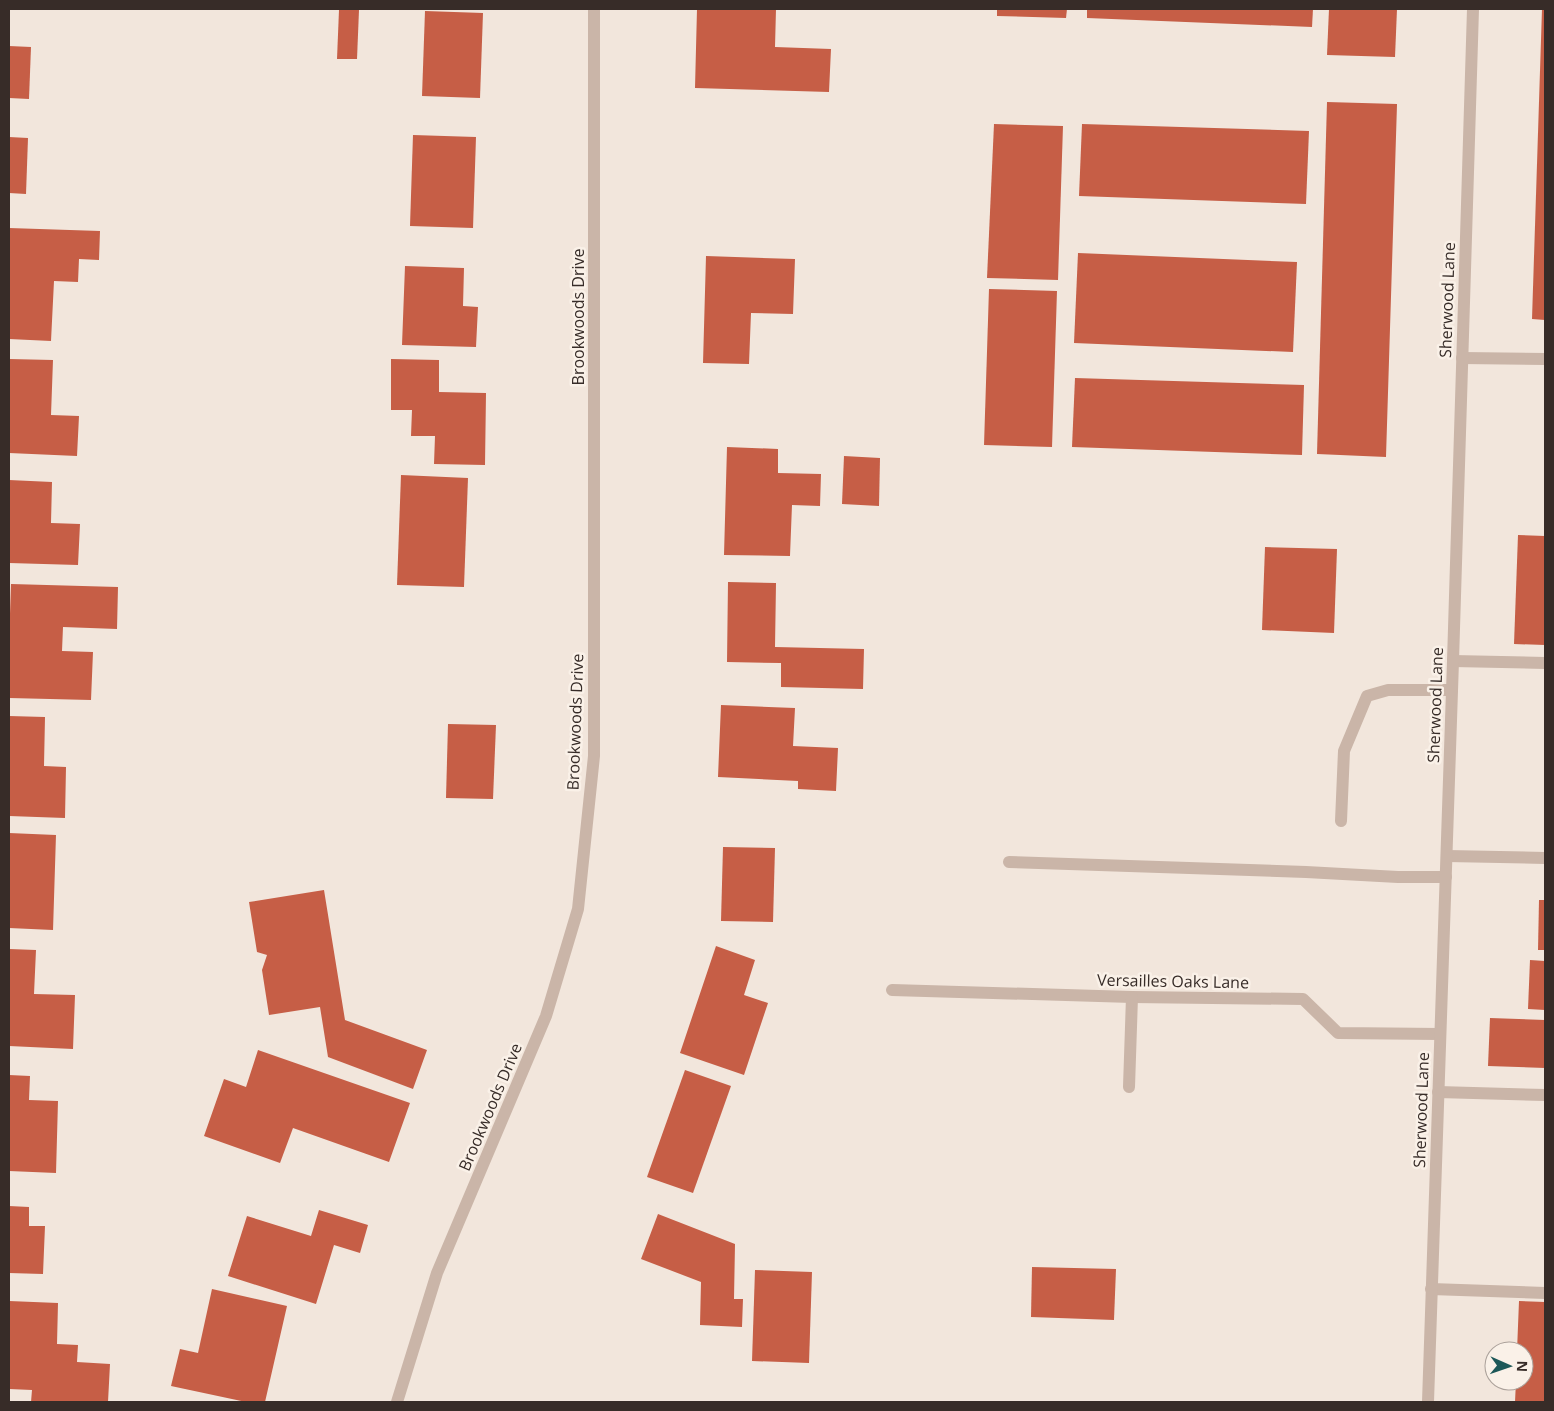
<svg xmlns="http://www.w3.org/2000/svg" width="1554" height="1411" font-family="'Open Sans',sans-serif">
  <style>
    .building { fill: #c65e46 }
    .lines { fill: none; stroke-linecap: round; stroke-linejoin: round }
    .minor { stroke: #cab5a8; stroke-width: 12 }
    .labels { text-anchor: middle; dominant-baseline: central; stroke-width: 5; stroke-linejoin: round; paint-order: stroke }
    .street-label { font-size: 16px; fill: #372c28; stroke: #faf1e8 }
  </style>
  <rect width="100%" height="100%" fill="#f2e6dc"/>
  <g class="building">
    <polygon points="697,9 776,9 775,47 831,49 829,92 695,88"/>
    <polygon points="997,9 1067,9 1066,18 997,16"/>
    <polygon points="1087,9 1313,9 1312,27 1087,18"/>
    <polygon points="1329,9 1397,9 1395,57 1327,55"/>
    <polygon points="1542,9 1545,9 1545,320 1532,319"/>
    <polygon points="339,10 359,10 357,59 337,59"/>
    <polygon points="425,11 483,13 480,98 422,96"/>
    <polygon points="9,46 31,47 29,99 9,98"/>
    <polygon points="1327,102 1397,104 1386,457 1317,454"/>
    <polygon points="994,124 1063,126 1058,280 987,278"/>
    <polygon points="1082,124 1309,131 1306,204 1079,196"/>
    <polygon points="413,135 476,137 473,228 410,226"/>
    <polygon points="9,137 28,138 26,194 9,193"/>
    <polygon points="9,228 100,231 99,260 79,259 78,282 54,281 51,341 9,339"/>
    <polygon points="1078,253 1297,262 1293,352 1074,343"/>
    <polygon points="706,256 795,259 793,314 751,313 749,364 703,363"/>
    <polygon points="405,266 464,268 463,306 478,307 476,347 402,345"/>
    <polygon points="989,289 1057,291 1052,447 984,445"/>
    <polygon points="9,359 53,360 51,415 79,416 77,456 9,453"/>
    <polygon points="391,359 439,360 439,392 486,393 485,465 434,464 435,436 411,436 412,410 391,410"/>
    <polygon points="1075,378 1304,385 1302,455 1072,447"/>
    <polygon points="727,447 778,449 778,473 821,474 820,506 792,505 790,556 724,555"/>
    <polygon points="844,456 880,458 879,506 842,504"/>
    <polygon points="401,475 468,478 464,587 397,585"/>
    <polygon points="9,480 52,482 51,523 80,524 78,565 9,563"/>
    <polygon points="1518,535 1545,536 1545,645 1514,644"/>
    <polygon points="1265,547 1337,549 1334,633 1262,630"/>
    <polygon points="728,582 776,583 775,647 864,649 863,689 781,687 781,663 727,662"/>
    <polygon points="11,584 118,587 117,629 63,627 62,651 93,652 91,700 9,698 9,643"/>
    <polygon points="721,705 795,708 793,746 838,748 836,791 798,789 798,781 718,777"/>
    <polygon points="9,716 45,717 44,766 66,767 65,818 9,816"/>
    <polygon points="448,724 496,725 493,799 446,798"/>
    <polygon points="9,833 56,835 53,930 9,928"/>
    <polygon points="723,847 775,848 773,922 721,921"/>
    <polygon points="324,890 345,1020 427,1050 413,1089 328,1057 320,1007 269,1015 262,970 267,955 257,952 249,902"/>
    <polygon points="1539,900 1545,900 1545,950 1538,950"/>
    <polygon points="716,946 755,960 744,995 768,1003 744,1075 680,1053"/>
    <polygon points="9,949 36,950 34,994 75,995 73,1049 9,1046"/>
    <polygon points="1530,960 1545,961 1545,1010 1528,1009"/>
    <polygon points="1490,1018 1545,1020 1545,1068 1488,1066"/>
    <polygon points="258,1050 410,1103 389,1162 293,1128 280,1163 204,1136 224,1079 246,1087"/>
    <polygon points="685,1070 731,1086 693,1193 647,1177"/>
    <polygon points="9,1075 30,1076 29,1100 58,1101 56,1173 9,1171"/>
    <polygon points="9,1206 29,1207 29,1226 45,1226 43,1274 9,1273"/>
    <polygon points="319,1210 368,1225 360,1253 334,1245 316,1304 228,1276 247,1216 311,1236"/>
    <polygon points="658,1214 735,1244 734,1299 743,1299 742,1327 700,1325 701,1282 641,1259"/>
    <polygon points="1032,1267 1116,1269 1114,1320 1031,1317"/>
    <polygon points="755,1270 812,1272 809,1363 752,1361"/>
    <polygon points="212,1289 287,1306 265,1402 246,1402 171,1386 180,1349 198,1353"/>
    <polygon points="9,1301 58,1303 57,1344 78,1345 77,1362 110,1364 108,1402 31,1402 32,1390 9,1389"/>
    <polygon points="1519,1301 1545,1302 1545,1402 1515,1402 1516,1381 1524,1381 1524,1351 1517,1351"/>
  </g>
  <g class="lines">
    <g class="minor">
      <polyline points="1462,358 1545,359"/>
      <polyline points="1453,661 1545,663"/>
      <polyline points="1341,821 1344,751 1367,696 1388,690 1452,690"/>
      <polyline points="1447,856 1545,858"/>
      <polyline points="1009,862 1306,872 1398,877 1446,877"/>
      <polyline points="892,990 1132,997 1303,999 1338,1033 1440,1034"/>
      <polyline points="1129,1087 1132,997"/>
      <polyline points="1438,1092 1545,1095"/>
      <polyline points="1431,1289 1545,1293"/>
      <polyline points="397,1402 437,1273 546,1016 578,909 594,756 594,9"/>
      <polyline points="1428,1402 1453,661 1473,9"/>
    </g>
  </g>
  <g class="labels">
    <g class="street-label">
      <text transform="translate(1447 300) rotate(-88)">Sherwood Lane</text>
      <text transform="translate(578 317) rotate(-90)">Brookwoods Drive</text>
      <text transform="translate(1435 705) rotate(-88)">Sherwood Lane</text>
      <text transform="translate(575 722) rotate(-88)">Brookwoods Drive</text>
      <text transform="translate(1173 981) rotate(1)">Versailles Oaks Lane</text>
      <text transform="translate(490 1107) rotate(-67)">Brookwoods Drive</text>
      <text transform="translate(1421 1110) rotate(-88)">Sherwood Lane</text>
    </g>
  </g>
  <rect width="1554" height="1411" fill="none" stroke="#372c28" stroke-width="20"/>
  <g transform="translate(1509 1366) rotate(92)"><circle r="24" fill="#faf1e8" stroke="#aca29b"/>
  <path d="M0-4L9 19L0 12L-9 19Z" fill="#1d5858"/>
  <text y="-8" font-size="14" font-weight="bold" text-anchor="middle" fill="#372c28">N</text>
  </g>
</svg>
